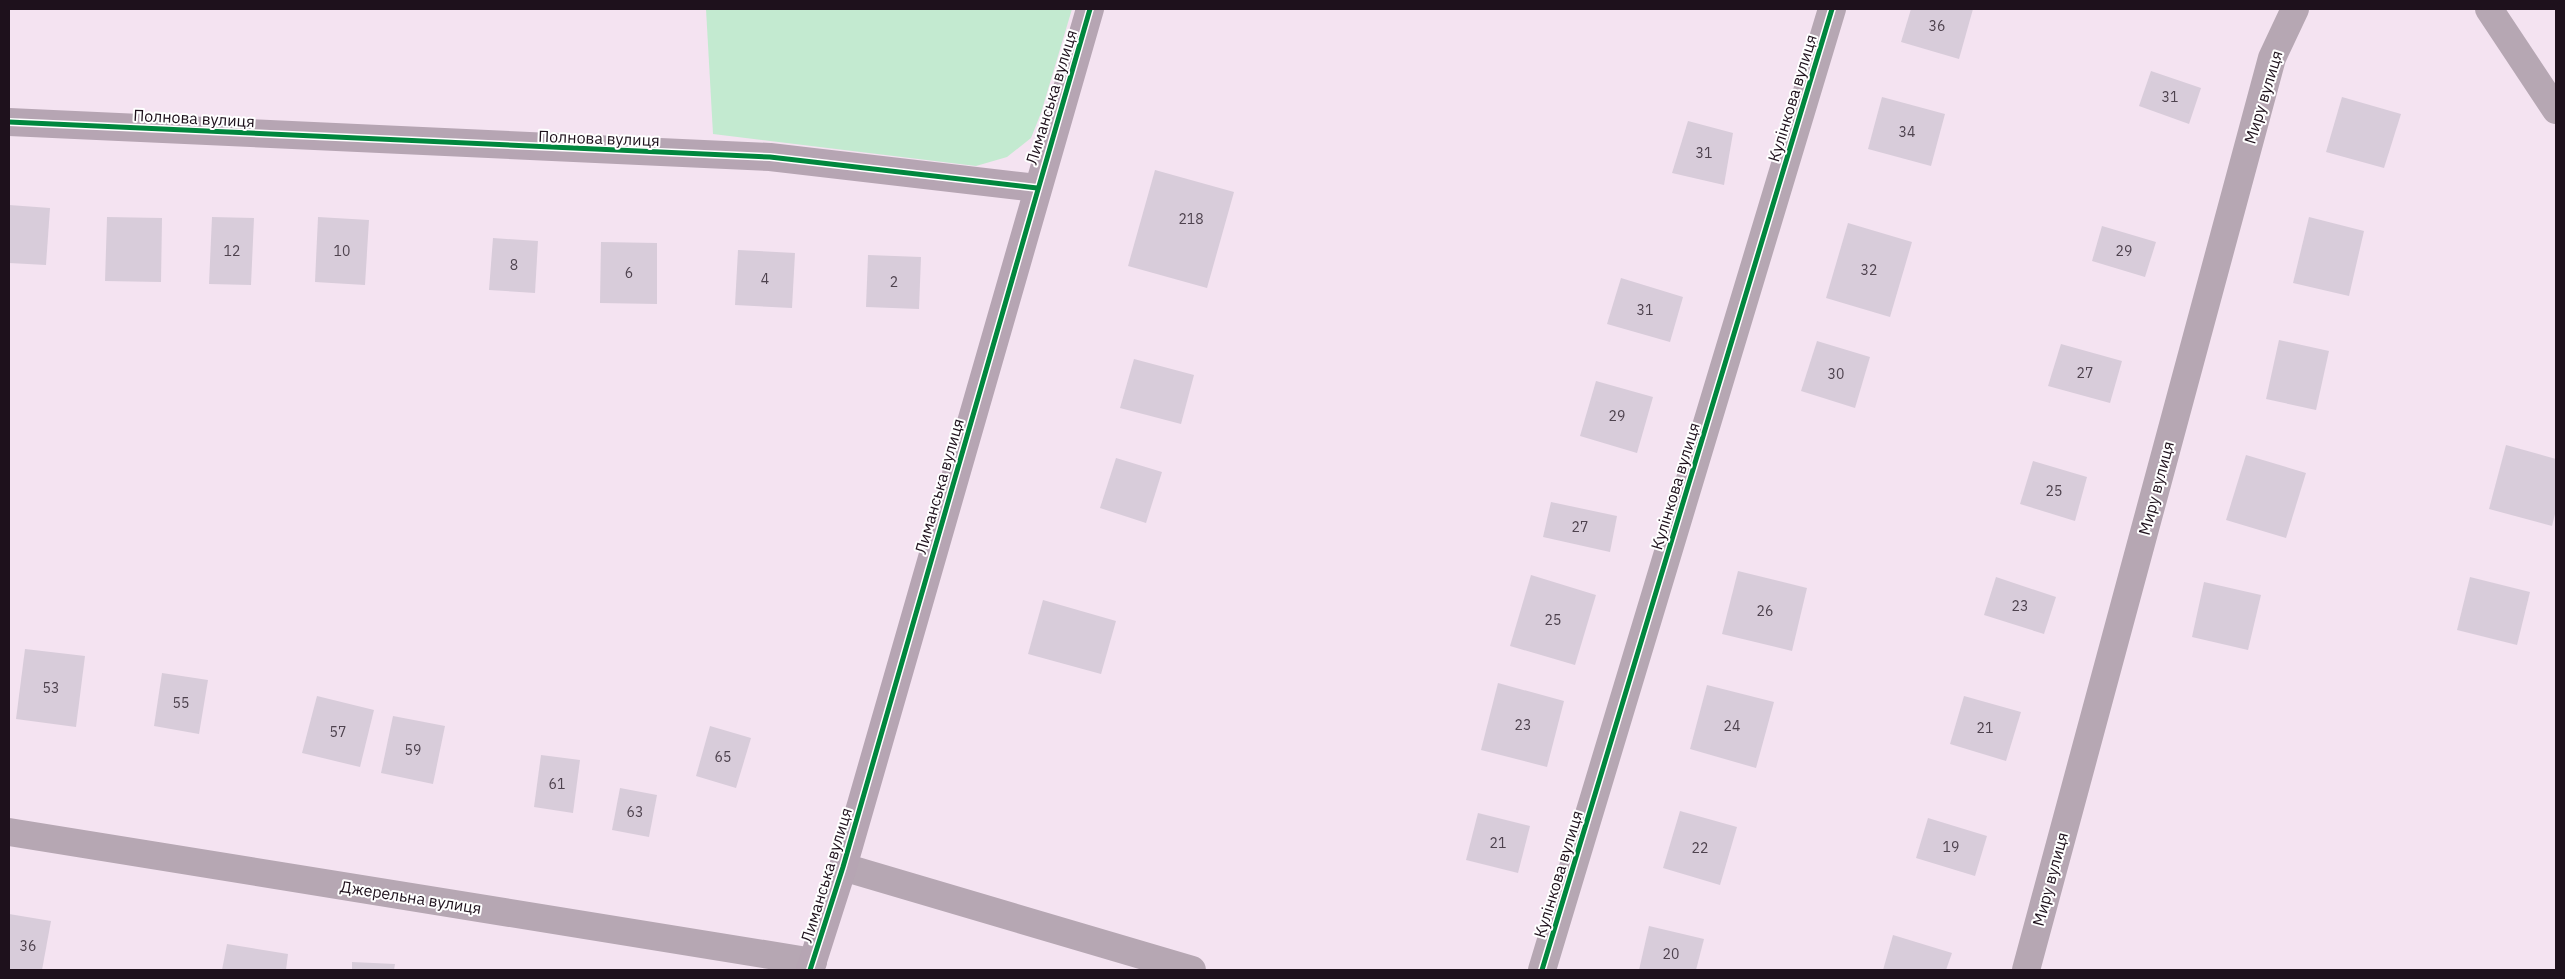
<svg xmlns="http://www.w3.org/2000/svg" width="2565" height="979" font-family="'IBM Plex Sans',sans-serif">
  <style>
    .green { fill: #c3ead0 }
    .building { fill: #d8ccda }
    .lines { fill: none; stroke-linecap: round; stroke-linejoin: round }
    .street { stroke: #b6a7b3; stroke-width: 28 }
    .secondary { stroke: #b6a5b3; stroke-width: 28 }
    .cycleway-casing { stroke: #fff; stroke-width: 8 }
    .cycleway { stroke: #00873e; stroke-width: 5 }
    .labels { text-anchor: middle; dominant-baseline: central; stroke-width: 4; stroke-linejoin: round; paint-order: stroke }
    .number-label { font-size: 14px; fill: #4e424e }
    .street-label { font-size: 16px; fill: #1e111c; stroke: #fff }
  </style>
  <rect width="100%" height="100%" fill="#f4e3f1"/>
  <polygon class="green" points="706,9 1072,9 1041,113 1031,138 1007,157 976,166 713,134"/>
  <g class="building">
    <polygon points="1911,9 1973,9 1959,59 1901,42"/>
    <polygon points="2151,71 2201,88 2189,124 2139,106"/>
    <polygon points="1882,97 1945,114 1931,166 1868,149"/>
    <polygon points="2342,97 2401,114 2384,168 2326,152"/>
    <polygon points="1688,121 1733,133 1724,185 1672,173"/>
    <polygon points="1155,170 1234,192 1207,288 1128,266"/>
    <polygon points="9,205 50,208 46,265 9,263"/>
    <polygon points="107,217 162,218 161,282 105,281"/>
    <polygon points="212,217 254,218 251,285 209,284"/>
    <polygon points="318,217 369,220 365,285 315,282"/>
    <polygon points="2309,217 2364,231 2349,296 2293,283"/>
    <polygon points="1848,223 1912,242 1890,317 1826,298"/>
    <polygon points="2102,226 2156,242 2145,277 2092,261"/>
    <polygon points="493,238 538,241 535,293 489,290"/>
    <polygon points="601,242 657,243 657,304 600,303"/>
    <polygon points="738,250 795,253 792,308 735,305"/>
    <polygon points="868,255 921,257 919,309 866,307"/>
    <polygon points="1621,278 1683,297 1670,342 1607,324"/>
    <polygon points="2279,340 2329,351 2316,410 2266,399"/>
    <polygon points="1817,341 1870,357 1855,408 1801,391"/>
    <polygon points="2061,344 2122,361 2110,403 2048,386"/>
    <polygon points="1134,359 1194,375 1181,424 1120,408"/>
    <polygon points="1596,381 1653,397 1637,453 1580,436"/>
    <polygon points="2506,445 2556,459 2556,510 2552,526 2489,509"/>
    <polygon points="2246,455 2306,473 2286,538 2226,520"/>
    <polygon points="1116,458 1162,472 1146,523 1100,508"/>
    <polygon points="2033,461 2087,477 2075,521 2020,504"/>
    <polygon points="1551,502 1617,516 1610,552 1543,537"/>
    <polygon points="1738,571 1807,588 1792,651 1722,634"/>
    <polygon points="1531,575 1596,595 1575,665 1510,646"/>
    <polygon points="1996,577 2056,597 2044,634 1984,615"/>
    <polygon points="2470,577 2530,592 2517,645 2457,630"/>
    <polygon points="2204,582 2261,595 2248,650 2192,637"/>
    <polygon points="1043,600 1116,621 1101,674 1028,654"/>
    <polygon points="25,649 85,656 76,727 16,719"/>
    <polygon points="162,673 208,680 199,734 154,726"/>
    <polygon points="1498,683 1564,701 1547,767 1481,750"/>
    <polygon points="1707,685 1774,702 1756,768 1690,749"/>
    <polygon points="317,696 374,710 360,767 302,753"/>
    <polygon points="1964,696 2021,712 2006,761 1950,744"/>
    <polygon points="393,716 445,726 433,784 381,773"/>
    <polygon points="710,726 751,738 736,788 696,776"/>
    <polygon points="541,755 580,760 573,813 534,807"/>
    <polygon points="620,788 657,795 649,837 612,830"/>
    <polygon points="1680,811 1737,827 1720,885 1663,868"/>
    <polygon points="1478,813 1530,826 1518,873 1466,860"/>
    <polygon points="1928,818 1987,836 1975,876 1916,858"/>
    <polygon points="9,914 51,921 42,970 9,970"/>
    <polygon points="1649,926 1704,939 1696,970 1639,970"/>
    <polygon points="1893,935 1952,953 1946,970 1883,970"/>
    <polygon points="227,944 288,954 286,970 222,970"/>
    <polygon points="352,962 395,964 394,970 352,970"/>
  </g>
  <g class="lines">
    <g class="street">
      <polyline points="2489,9 2556,110"/>
      <polyline points="9,832 813,962"/>
      <polyline points="843,867 1192,970"/>
      <polyline points="1542,970 1832,9"/>
      <polyline points="2026,970 2272,58 2295,9"/>
    </g>
    <g class="secondary">
      <polyline points="9,122 770,157 1037,188"/>
      <polyline points="810,970 843,867 1090,9"/>
    </g>
    <defs>
      <g id="cycleway">
        <polyline points="9,122 770,157 1037,188"/>
        <polyline points="810,970 843,867 1090,9"/>
        <polyline points="1542,970 1832,9"/>
      </g>
    </defs>
    <use href="#cycleway" class="cycleway-casing"/>
    <use href="#cycleway" class="cycleway"/>
  </g>
  <g class="labels">
    <g class="number-label">
      <text x="1937" y="26">36</text>
      <text x="2170" y="97">31</text>
      <text x="1907" y="132">34</text>
      <text x="1704" y="153">31</text>
      <text x="1191" y="219">218</text>
      <text x="232" y="251">12</text>
      <text x="342" y="251">10</text>
      <text x="2124" y="251">29</text>
      <text x="514" y="265">8</text>
      <text x="1869" y="270">32</text>
      <text x="629" y="273">6</text>
      <text x="765" y="279">4</text>
      <text x="894" y="282">2</text>
      <text x="1645" y="310">31</text>
      <text x="2085" y="373">27</text>
      <text x="1836" y="374">30</text>
      <text x="1617" y="416">29</text>
      <text x="2054" y="491">25</text>
      <text x="1580" y="527">27</text>
      <text x="2020" y="606">23</text>
      <text x="1765" y="611">26</text>
      <text x="1553" y="620">25</text>
      <text x="51" y="688">53</text>
      <text x="181" y="703">55</text>
      <text x="1523" y="725">23</text>
      <text x="1732" y="726">24</text>
      <text x="1985" y="728">21</text>
      <text x="338" y="732">57</text>
      <text x="413" y="750">59</text>
      <text x="723" y="757">65</text>
      <text x="557" y="784">61</text>
      <text x="635" y="812">63</text>
      <text x="1498" y="843">21</text>
      <text x="1951" y="847">19</text>
      <text x="1700" y="848">22</text>
      <text x="28" y="946">36</text>
      <text x="1671" y="954">20</text>
    </g>
    <g class="street-label">
      <text transform="translate(1051 97) rotate(-73)">Лиманська вулиця</text>
      <text transform="translate(2263 97) rotate(-73)">Миру вулиця</text>
      <text transform="translate(1792 98) rotate(-73)">Кулінкова вулиця</text>
      <text transform="translate(194 118) rotate(3)">Полнова вулиця</text>
      <text transform="translate(599 138) rotate(2)">Полнова вулиця</text>
      <text transform="translate(939 486) rotate(-74)">Лиманська вулиця</text>
      <text transform="translate(1675 486) rotate(-73)">Кулінкова вулиця</text>
      <text transform="translate(2156 488) rotate(-75)">Миру вулиця</text>
      <text transform="translate(1558 874) rotate(-73)">Кулінкова вулиця</text>
      <text transform="translate(826 875) rotate(-73)">Лиманська вулиця</text>
      <text transform="translate(2050 879) rotate(-75)">Миру вулиця</text>
      <text transform="translate(411 897) rotate(9)">Джерельна вулиця</text>
    </g>
  </g>
  <rect width="2565" height="979" fill="none" stroke="#1e111c" stroke-width="20"/>
</svg>
